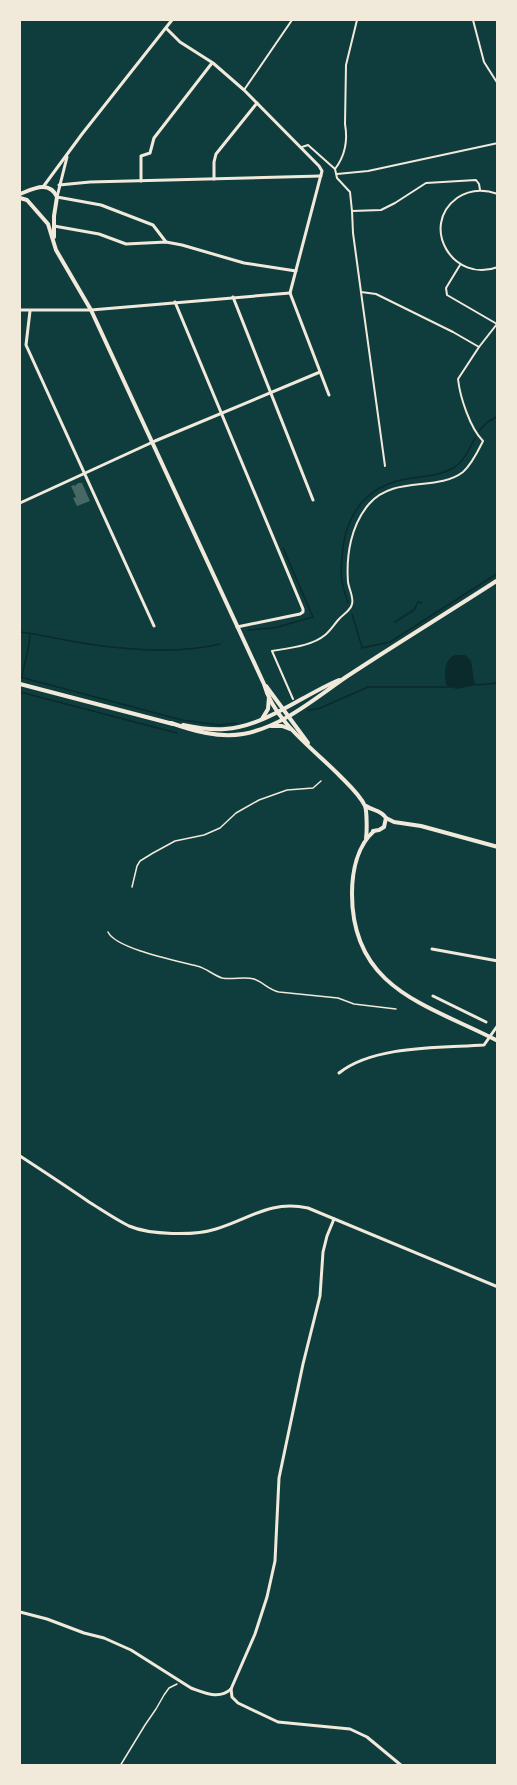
<svg xmlns="http://www.w3.org/2000/svg" width="517" height="1785" font-family="'PT Sans Narrow',sans-serif">
  <style>
    .water { fill: #0a2a2b }
    .lines { fill: none; stroke-linecap: round; stroke-linejoin: round }
    .stream { stroke: #0a2a2b; stroke-width: 1.5 }
    .building { fill: #486865 }
    .path { stroke: #f1e9da; stroke-width: 1.5 }
    .pedestrian { stroke: #f1e9da; stroke-width: 2 }
    .minor { stroke: #f1e9da; stroke-width: 3 }
    .tertiary { stroke: #f1e9da; stroke-width: 4 }
    .secondary { stroke: #f1e9da; stroke-width: 4 }
  </style>
  <rect width="100%" height="100%" fill="#0f3d3e"/>
  <path class="water" d="M455 655H465L471 661 474 681 477 685 456 689 446 685C445 674 443 660 455 655Z"/>
  <g class="lines">
    <g class="stream">
      <polyline points="479,431 486,423 498,416"/>
      <path d="M348 603C346 596 343 588 342 581 340 573 342 565 342 557 344 523 359 493 394 482 413 476 436 478 453 468 464 462 469 449 475 438"/>
      <polyline points="352,614 362,647"/>
      <polyline points="395,622 414,610 418,602 422,603"/>
      <polyline points="248,630 274,628 313,617 283,548"/>
      <path d="M20 632C37 634 53 638 70 641 116 649 175 655 220 644"/>
      <polyline points="362,648 390,642 498,573"/>
      <polyline points="20,677 182,720 219,725 237,723"/>
      <path d="M22 677C24 663 30 648 30 634"/>
      <polyline points="477,685 498,683"/>
      <polyline points="20,692 177,733"/>
      <polyline points="308,710 318,709 368,687 450,687"/>
    </g>
  </g>
  <polygon class="building" points="78,483 82,483 90,501 77,506 73,498 76,497 71,486 74,485 75,486"/>
  <g class="lines">
    <g class="path">
      <polyline points="132,887 137,866 140,861 153,853 175,841 204,835 220,828 236,813 259,800 287,790 313,788 321,781"/>
      <path d="M108 932C116 949 178 961 197 966 206 968 213 975 222 978 233 980 244 976 254 979 263 982 269 990 279 992L338 998 354 1004 396 1009"/>
      <polyline points="120,1766 145,1725 156,1709 164,1695 169,1688 177,1684"/>
    </g>
    <g class="pedestrian">
      <polyline points="473,20 484,62 498,84"/>
      <polyline points="244,90 292,20"/>
      <polyline points="302,147 308,145 335,169 337,178 350,192 352,211"/>
      <path d="M335 169C345 156 348 141 345 124L346 65 357 20"/>
      <polyline points="337,174 368,171 498,143"/>
      <path d="M498 194C484 189 470 189 457 198 419 226 453 284 498 267"/>
      <polyline points="460,265 446,288 447,295 497,324 498,323"/>
      <polyline points="361,292 385,466"/>
      <polyline points="479,347 497,324"/>
      <path d="M293 699 272 651C289 648 312 646 325 635 331 630 335 623 340 618 344 614 351 610 352 604 354 598 349 589 348 582 346 555 351 525 369 504 394 475 437 492 463 472 472 464 478 451 483 441 470 428 460 397 458 379L479 347 453 332 376 294 361 292 353 233 352 211 381 210 395 203 426 183 476 180 479 184 480 190"/>
    </g>
    <g class="minor">
      <polyline points="166,28 180,42 213,63 244,90 319,166 322,171 290,293"/>
      <polyline points="67,157 57,197 101,205 153,225 166,242"/>
      <polyline points="214,179 214,162 216,154 257,103"/>
      <polyline points="141,181 141,156 150,153 154,138 212,63"/>
      <polyline points="59,185 90,182 321,176"/>
      <polyline points="43,187 82,134 172,20"/>
      <polyline points="54,226 99,234 126,244 166,242 182,245 244,263 296,271"/>
      <polyline points="290,293 329,395"/>
      <polyline points="233,297 313,500"/>
      <polyline points="175,302 303,609 303,612 300,614 237,627"/>
      <polyline points="20,310 91,310 290,293"/>
      <polyline points="30,311 26,345 154,626"/>
      <polyline points="20,503 155,441 320,372"/>
      <polyline points="432,949 498,961"/>
      <polyline points="433,996 486,1022"/>
      <path d="M339 1073C374 1045 441 1048 484 1045L498 1025"/>
      <path d="M20 1156C43 1171 66 1186 89 1202 102 1210 115 1219 129 1226 150 1235 194 1236 216 1229 250 1219 269 1200 308 1208L498 1287"/>
      <path d="M20 1612 47 1619 84 1633 104 1638 131 1650 191 1688C205 1693 219 1700 231 1689"/>
      <polyline points="231,1689 255,1634 267,1597 275,1561 279,1478 303,1364 320,1296 323,1252 327,1236 334,1219"/>
      <polyline points="231,1689 232,1697 238,1703 278,1722 350,1729 367,1737 402,1766"/>
    </g>
    <g class="tertiary">
      <path d="M20 194C33 189 49 180 57 197L54 216V237"/>
      <path d="M20 198 27 200 48 224 56 250 91 310 264 684C274 722 315 750 341 777 349 785 360 795 365 806 367 811 367 832 366 838"/>
      <polyline points="266,686 308,743"/>
      <polyline points="262,719 268,709 269,697"/>
      <polyline points="271,726 282,726 290,729"/>
      <path d="M366 806C373 811 381 810 386 818L384 827 379 830 373 831"/>
      <polyline points="386,818 394,822 421,826 498,847"/>
      <path d="M374 831C357 846 352 872 352 894 352 990 429 1005 498 1041"/>
    </g>
    <g class="secondary">
      <polyline points="20,684 173,724"/>
      <path d="M171 723C194 731 218 738 243 734 282 727 314 699 346 677 396 644 447 613 498 580"/>
      <path d="M183 725C197 728 211 730 225 729 266 726 301 696 339 680"/>
    </g>
  </g>
  <rect width="517" height="1785" fill="none" stroke="#f1e9da" stroke-width="42"/>
</svg>
